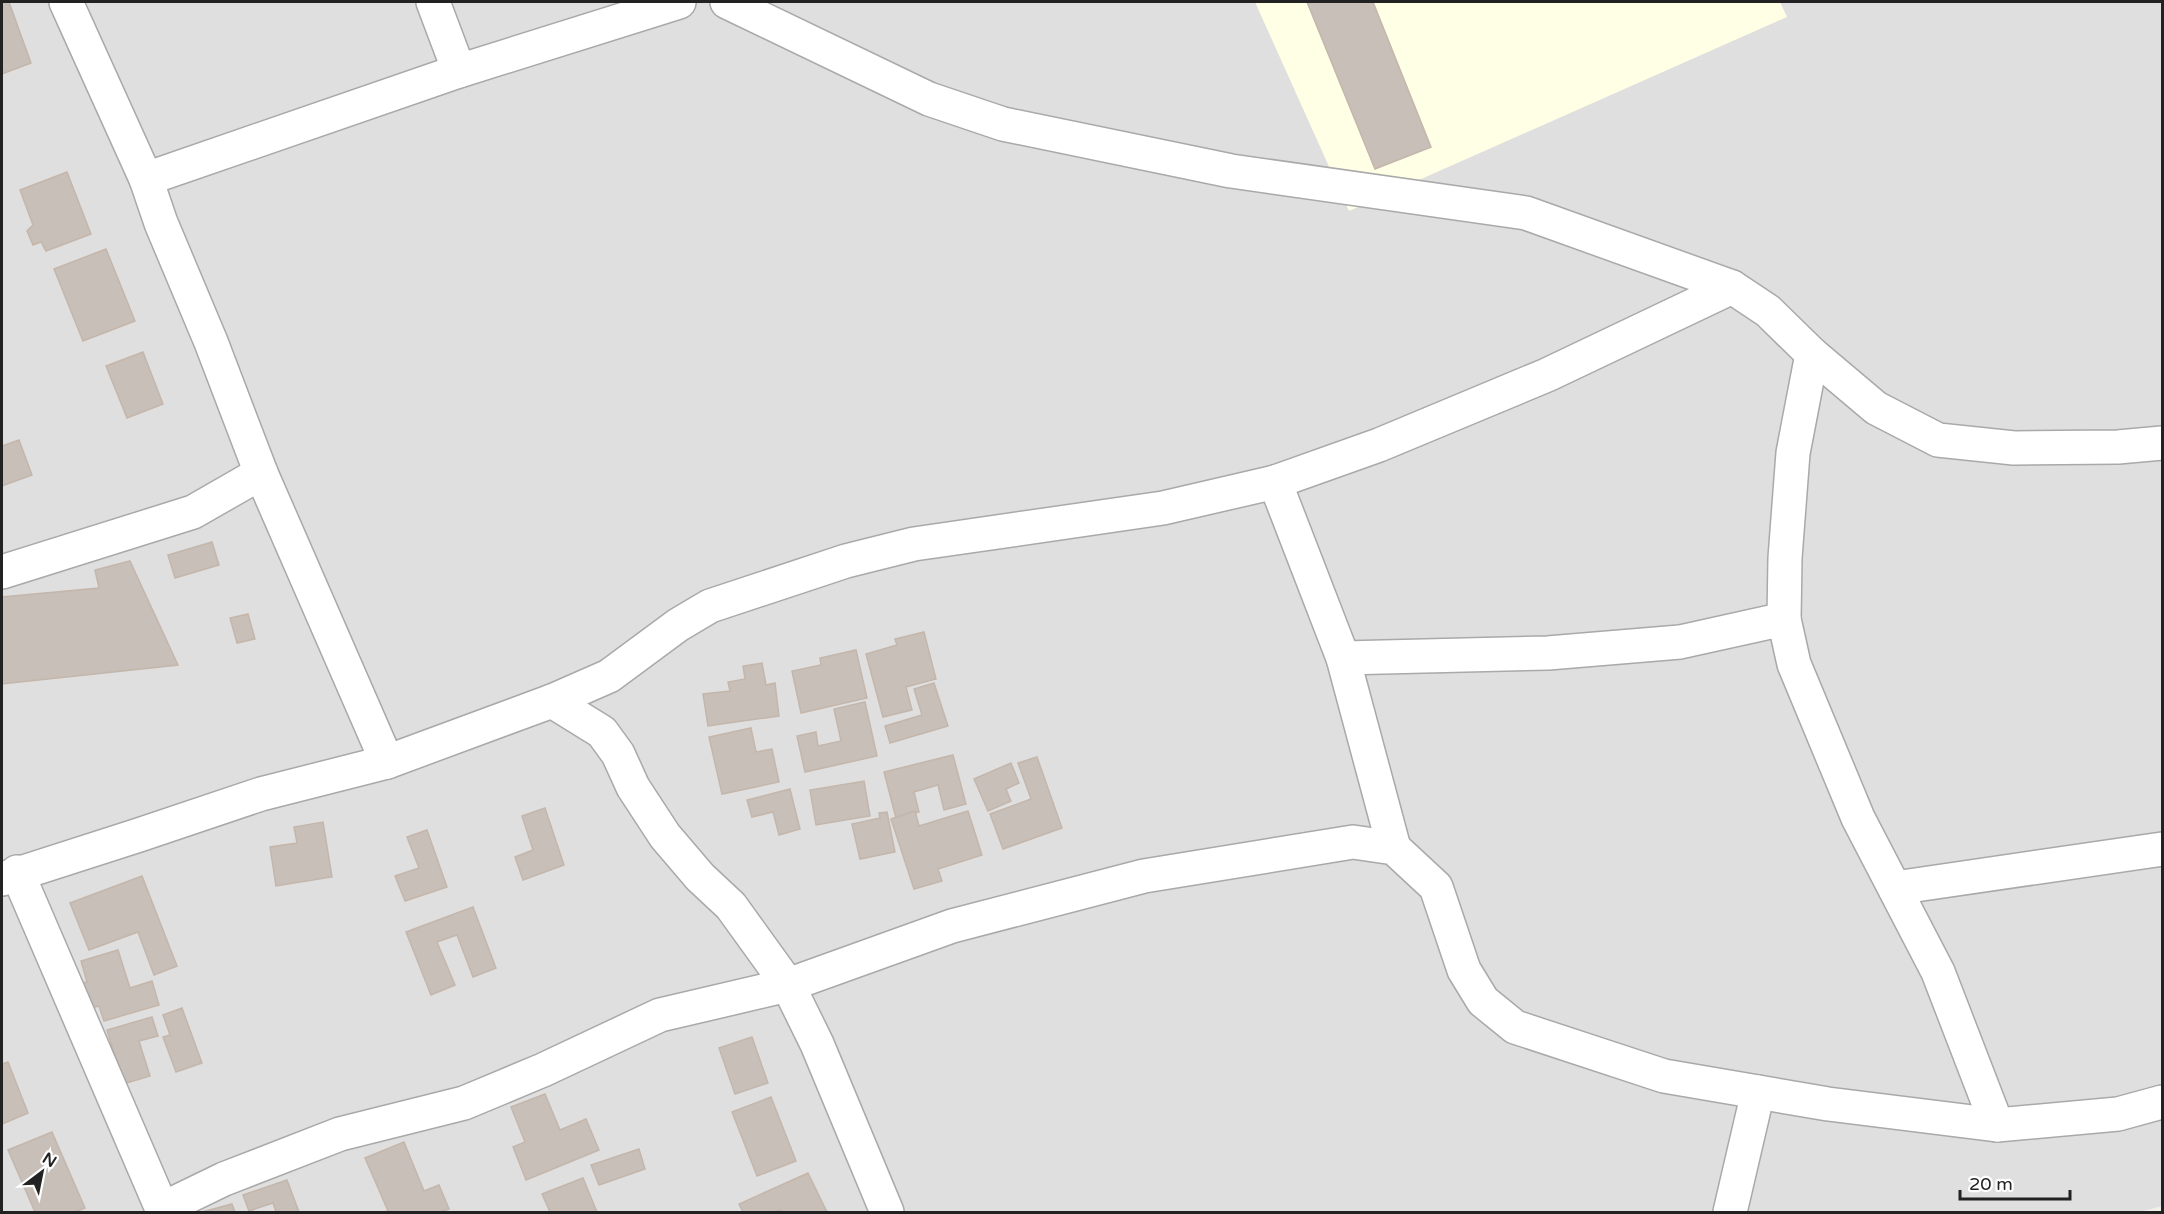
<svg xmlns="http://www.w3.org/2000/svg" width="2164" height="1214" font-family="'Varela Round',sans-serif">
  <style>
    .residential { fill: #e0dfdf }
    .education { fill: #ffffe5 }
    .building { fill: #c7bfb8; stroke: #c4b6ab; stroke-width: 1.5 }
    .lines { fill: none; stroke-linecap: round; stroke-linejoin: round }
    .street-casing { stroke: #a9a9a9; stroke-width: 36 }
    .street { stroke: #fff; stroke-width: 33 }
  </style>
  <rect width="100%" height="100%" fill="#f2efe9"/>
  <polygon class="residential" points="2,2 2162,2 2162,1206 2140,1212 2,1212"/>
  <polygon class="education" points="1255,2 1780,2 1787,17 1349,211"/>
  <g class="building">
    <polygon points="2,2 9,2 31,63 2,74"/>
    <polygon points="1307,2 1373,2 1431,147 1375,169"/>
    <polygon points="67,172 91,234 46,251 41,242 33,245 27,231 33,225 20,190"/>
    <polygon points="106,249 135,321 83,341 54,269"/>
    <polygon points="143,352 163,404 127,418 106,366"/>
    <polygon points="19,440 32,475 2,486 2,446"/>
    <polygon points="212,542 219,565 175,578 168,555"/>
    <polygon points="130,561 178,665 2,684 2,597 99,588 95,570"/>
    <polygon points="248,614 255,639 237,643 230,618"/>
    <polygon points="924,632 936,679 906,687 912,710 883,717 866,654 897,645 895,639"/>
    <polygon points="856,650 867,698 801,713 792,671 821,665 820,658"/>
    <polygon points="762,663 766,685 775,683 779,716 708,726 703,694 730,691 728,682 745,679 743,666"/>
    <polygon points="934,683 948,726 890,743 885,726 922,715 914,689"/>
    <polygon points="865,702 877,756 805,772 797,736 816,732 818,746 841,741 834,709"/>
    <polygon points="751,728 756,752 772,749 779,782 722,794 709,737"/>
    <polygon points="953,755 966,804 944,810 938,785 914,792 919,812 896,818 884,772"/>
    <polygon points="1037,757 1062,828 1003,849 990,814 1031,799 1018,763"/>
    <polygon points="1011,763 1019,783 1006,789 1011,801 988,811 974,779"/>
    <polygon points="864,781 870,816 816,825 810,790"/>
    <polygon points="790,789 800,829 779,835 773,812 752,817 747,800"/>
    <polygon points="545,808 564,865 523,880 515,857 533,850 522,816"/>
    <polygon points="915,811 919,826 968,811 982,855 938,869 942,881 914,889 891,819"/>
    <polygon points="887,812 895,852 860,859 852,824 880,818 879,813"/>
    <polygon points="323,822 332,877 276,886 270,847 297,843 294,827"/>
    <polygon points="427,830 447,887 405,901 395,876 419,868 407,837"/>
    <polygon points="142,876 177,966 154,975 138,932 89,950 70,903"/>
    <polygon points="473,907 496,968 473,977 457,935 437,942 455,985 431,995 406,932"/>
    <polygon points="118,950 130,988 152,981 159,1005 104,1021 99,1006 90,1008 82,983 87,982 81,961"/>
    <polygon points="182,1008 202,1063 176,1072 163,1037 170,1035 163,1015"/>
    <polygon points="152,1017 158,1036 139,1041 150,1076 123,1084 107,1030"/>
    <polygon points="752,1037 768,1083 735,1094 719,1048"/>
    <polygon points="8,1062 28,1113 2,1124 2,1064"/>
    <polygon points="545,1094 560,1130 586,1119 599,1150 526,1180 513,1147 525,1142 511,1107"/>
    <polygon points="771,1097 796,1161 757,1176 732,1112"/>
    <polygon points="52,1132 85,1208 75,1212 35,1212 8,1150"/>
    <polygon points="404,1142 424,1191 439,1185 449,1209 440,1212 384,1212 388,1211 365,1158"/>
    <polygon points="639,1149 645,1169 599,1185 591,1165"/>
    <polygon points="808,1173 827,1212 781,1212 780,1210 775,1212 743,1212 739,1204"/>
    <polygon points="583,1178 597,1212 550,1212 542,1194"/>
    <polygon points="287,1180 299,1212 276,1212 273,1203 249,1211 243,1195"/>
    <polygon points="232,1204 235,1212 202,1212"/>
  </g>
  <g class="lines">
    <defs>
      <g id="street">
        <polyline points="66,2 146,179 161,223 211,342 261,473 387,762"/>
        <polyline points="433,2 459,71"/>
        <polyline points="727,2 929,99 1003,124 1231,171 1526,213 1732,287 1768,311 1812,354 1876,408 1938,440 2014,448 2118,447 2162,443"/>
        <polyline points="146,179 459,71 679,2"/>
        <polyline points="1812,354 1793,453 1785,558 1784,619 1794,664 1858,818 1938,972 1997,1125"/>
        <polyline points="1275,482 1343,658 1394,848"/>
        <polyline points="2,572 193,512 261,473"/>
        <polyline points="1343,658 1548,653 1680,642 1784,619"/>
        <polyline points="552,701 602,732 618,754 633,787 665,836 700,877 731,906 788,985 817,1044 887,1212"/>
        <polyline points="17,872 162,1209"/>
        <polyline points="2,879 139,835 261,794 387,762 552,701 609,676 678,625 710,606 846,561 914,544 1163,508 1275,482 1379,445 1547,375 1732,287"/>
        <polyline points="1895,888 2162,849"/>
        <polyline points="162,1212 162,1209 224,1179 340,1134 464,1103 543,1070 660,1015 788,985 952,926 1144,876 1353,842 1394,848 1436,887 1464,970 1483,1001 1515,1027 1664,1076 1828,1104 1997,1125 2118,1114 2162,1102"/>
        <polyline points="1730,1212 1758,1092"/>
      </g>
    </defs>
    <use href="#street" class="street-casing"/>
    <use href="#street" class="street"/>
  </g>
  <rect width="2164" height="1214" fill="none" stroke="#222222" stroke-width="6"/>
  <g transform="translate(42 1172) rotate(32)" stroke="#ffffff" stroke-width="4.5" paint-order="stroke">
  <path d="M0-4.5L10 22L0 15L-10 22Z" fill="#222222"/>
  <text y="-9" font-size="16" font-weight="bold" text-anchor="middle" fill="#222222">N</text>
  </g>
  <path d="M1960 1190v9h110v-9" fill="none" stroke="#222222" stroke-width="3"/>
  <text x="1969" y="1190" font-size="18" fill="#222222" stroke="#ffffff" stroke-width="4.5" paint-order="stroke">20 m</text>
</svg>
